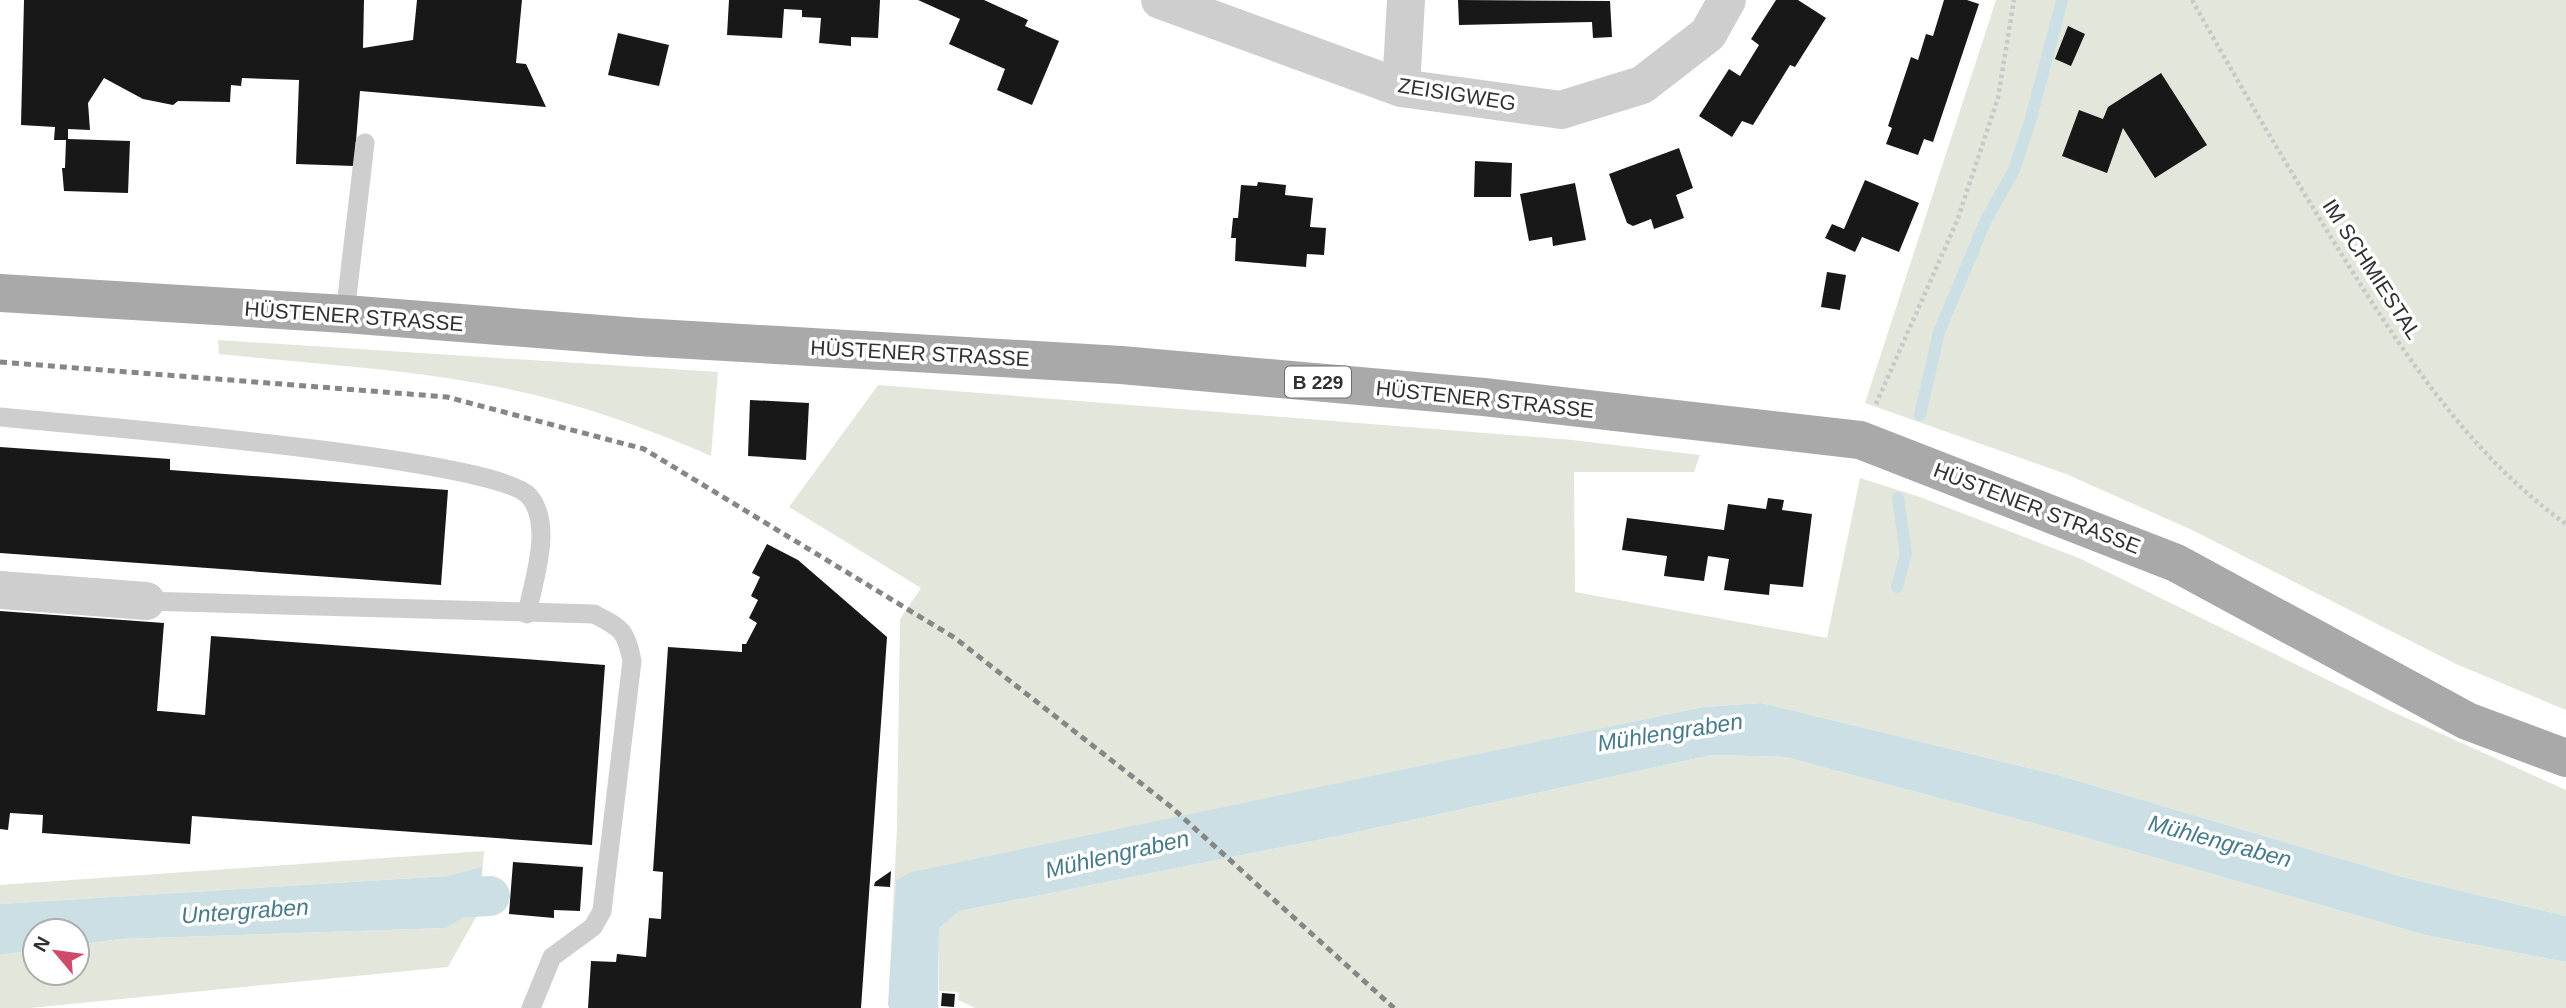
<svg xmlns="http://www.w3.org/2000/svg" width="2566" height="1008" font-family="Arial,sans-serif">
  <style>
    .green { fill: #e3e7db }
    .water { fill: #cbdfe5 }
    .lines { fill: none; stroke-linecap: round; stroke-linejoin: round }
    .stream { stroke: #cbdfe5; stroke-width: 12 }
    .canal { stroke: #cbdfe5; stroke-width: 40 }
    .building { fill: #181818 }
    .path { stroke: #c8c8c8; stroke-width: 4.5; stroke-dasharray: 3.5 3.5; stroke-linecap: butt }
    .service { stroke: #cecece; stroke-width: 19 }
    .minor { stroke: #cecece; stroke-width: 38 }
    .primary { stroke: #a9a9a9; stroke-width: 38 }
    .rail { stroke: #868686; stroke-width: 5; stroke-dasharray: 7 5; stroke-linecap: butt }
    .labels { text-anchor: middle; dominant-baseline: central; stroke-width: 7; stroke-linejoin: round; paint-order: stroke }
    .shield { fill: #fff; stroke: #6f6f6f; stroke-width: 2 }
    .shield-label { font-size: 19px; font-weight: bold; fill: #313131 }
    .street-label { font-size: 21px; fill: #313131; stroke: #fff }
    .water-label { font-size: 23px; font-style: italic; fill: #487b8a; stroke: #fff }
  </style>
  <rect width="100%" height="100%" fill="#fff"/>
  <g class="green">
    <polygon points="1996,0 2566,0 2566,710 2456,664 2192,530 2066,474 1865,403"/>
    <path d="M218 340 718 372 711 456C654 431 596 410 535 395 432 370 324 365 219 354Z"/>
    <polygon points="878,385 1573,440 1700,455 1694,472 1574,472 1575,592 1827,638 1860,478 1920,497 2079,558 2393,712 2566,790 2566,916 2403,877 2058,775 1761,703 1703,707 1122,829 896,880 890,988 939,991 939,928 960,911 1343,835 1712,755 1785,757 2073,834 2425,935 2566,962 2566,1008 975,1008 958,1000 959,992 889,989 897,826 900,619 921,588 789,507"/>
    <polygon points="484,851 479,912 448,967 30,1008 0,1008 0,955 35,950 35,973 77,973 77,945 120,939 446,928 481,868 447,876 0,904 0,885"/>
  </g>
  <g class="water">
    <polygon points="1761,703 2058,775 2403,877 2566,916 2566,962 2425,935 2073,834 1785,757 1712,755 1343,835 960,911 939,928 938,1008 889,1008 888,1004 896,880 912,872 1703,707"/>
    <polygon points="482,867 479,908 446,928 120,939 77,945 77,931 35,931 35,950 0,955 0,904 447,876"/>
  </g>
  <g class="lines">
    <g class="stream">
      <polyline points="1920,415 1939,332 1986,220 2014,170 2030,122 2062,0"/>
      <polyline points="1897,587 1906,553 1898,498"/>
    </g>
    <polyline class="canal" points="427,899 490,896"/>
  </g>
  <g class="building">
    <polygon points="24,0 364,0 363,48 413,40 417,0 522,0 516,63 526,64 546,107 360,91 354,166 296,164 299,80 242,78 241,86 231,85 230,102 178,101 173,105 143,99 104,78 88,103 90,130 68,129 68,139 130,141 128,193 64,191 62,168 65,168 66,140 54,140 55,127 21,125"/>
    <polygon points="729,0 880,0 878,38 851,37 851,46 819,43 821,18 802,17 802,10 784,9 782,38 727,35"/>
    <polygon points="918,0 984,0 1028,20 1025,26 1059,41 1032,105 997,90 1005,69 949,44 960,19"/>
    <polygon points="1458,0 1610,1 1612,37 1593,38 1592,22 1459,25"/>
    <polygon points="1776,0 1798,0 1826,18 1795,67 1790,65 1753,125 1742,121 1732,137 1699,116 1729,69 1740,76 1759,45 1751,39"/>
    <polygon points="1944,0 1967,0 1979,4 1933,142 1924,139 1918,155 1886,144 1892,128 1888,126 1911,57 1918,60 1926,34 1933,36"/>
    <polygon points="2068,26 2085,34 2071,66 2055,59"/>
    <polygon points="618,33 669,45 659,86 608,75"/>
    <polygon points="2161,73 2207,145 2155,178 2123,128 2107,173 2062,156 2079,110 2103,119 2108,107"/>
    <polygon points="1679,148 1693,188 1676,195 1684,218 1654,229 1651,219 1633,226 1627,223 1609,174"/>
    <polygon points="1475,161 1512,163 1511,197 1474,197"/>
    <polygon points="1865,180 1919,203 1899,252 1862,237 1855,252 1825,238 1832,224 1844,229"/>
    <polygon points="1258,182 1286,185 1285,195 1313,198 1310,227 1326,228 1324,255 1307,254 1306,267 1235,261 1236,238 1231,238 1233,218 1238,218 1241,185 1257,186"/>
    <polygon points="1575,183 1586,240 1553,246 1552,237 1529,241 1520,194"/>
    <polygon points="1827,272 1846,275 1840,310 1821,307"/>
    <polygon points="750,400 809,403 806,460 748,456"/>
    <polygon points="0,447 170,459 170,470 448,490 441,585 0,553"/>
    <polygon points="1768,498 1784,500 1782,510 1812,514 1803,587 1770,584 1769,595 1724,590 1729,559 1708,556 1704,581 1664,576 1667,556 1622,550 1627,518 1724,530 1728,504 1766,509"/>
    <polygon points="767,544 798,560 887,637 861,1008 588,1008 591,961 616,962 617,954 646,957 649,918 661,919 663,872 653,871 668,647 742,652 742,644 746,644 757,623 749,618 758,600 751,596 760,577 752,573"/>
    <polygon points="0,611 164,623 157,711 160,711 205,715 211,636 605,665 592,845 192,816 190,844 42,833 43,815 10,813 8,830 0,829"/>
    <polygon points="513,862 583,867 580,911 554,910 554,918 509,914"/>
    <polygon points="891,871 890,887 874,886 875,882"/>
    <polygon points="942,993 955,994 954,1007 941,1006"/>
  </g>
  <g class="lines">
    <g class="path">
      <path d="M2192 0C2239 84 2287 166 2337 247 2400 348 2468 454 2566 524"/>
      <polyline points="1876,404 1957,221 1998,98 2014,0"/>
    </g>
    <g class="service">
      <polyline points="345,314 365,143"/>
      <path d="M0 417C76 425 494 457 529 496 554 525 533 581 527 614"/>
      <path d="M146 601 594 614C621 628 626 630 632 661L602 911 593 927 552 957 531 1008"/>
    </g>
    <g class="minor">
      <polyline points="1160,0 1401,88 1561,110 1642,85 1708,34 1727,0"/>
      <polyline points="1401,88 1406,0"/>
      <polyline points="0,590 146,601"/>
    </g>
    <polyline class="primary" points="0,293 345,314 639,337 1121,365 1484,397 1860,440 2176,563 2467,721 2566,758"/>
    <polyline class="rail" points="0,362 447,397 644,449 955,638 1170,806 1394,1008"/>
  </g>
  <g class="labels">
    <rect class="shield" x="1285" y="366.5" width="66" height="31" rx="5"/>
    <g class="shield-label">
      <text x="1318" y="382">B 229</text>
    </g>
    <g class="street-label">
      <text transform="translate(1457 94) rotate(9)">ZEISIGWEG</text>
      <text transform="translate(2372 269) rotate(57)">IM SCHMIESTAL</text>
      <text transform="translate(354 316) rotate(4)">HÜSTENER STRASSE</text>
      <text transform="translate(920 353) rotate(3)">HÜSTENER STRASSE</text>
      <text transform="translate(1485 399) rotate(6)">HÜSTENER STRASSE</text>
      <text transform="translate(2037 508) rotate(21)">HÜSTENER STRASSE</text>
    </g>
    <g class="water-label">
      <text transform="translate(1670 732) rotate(-9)">Mühlengraben</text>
      <text transform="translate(2220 841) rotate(15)">Mühlengraben</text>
      <text transform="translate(1117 854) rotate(-13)">Mühlengraben</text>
      <text transform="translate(245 911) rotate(-4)">Untergraben</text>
    </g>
  </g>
  <g transform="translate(56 952) rotate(299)"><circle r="33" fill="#ffffff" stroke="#adadad" stroke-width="2"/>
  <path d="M0-5L12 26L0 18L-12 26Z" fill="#d04b6a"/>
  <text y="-10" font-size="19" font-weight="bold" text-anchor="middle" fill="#313131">N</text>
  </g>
</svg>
